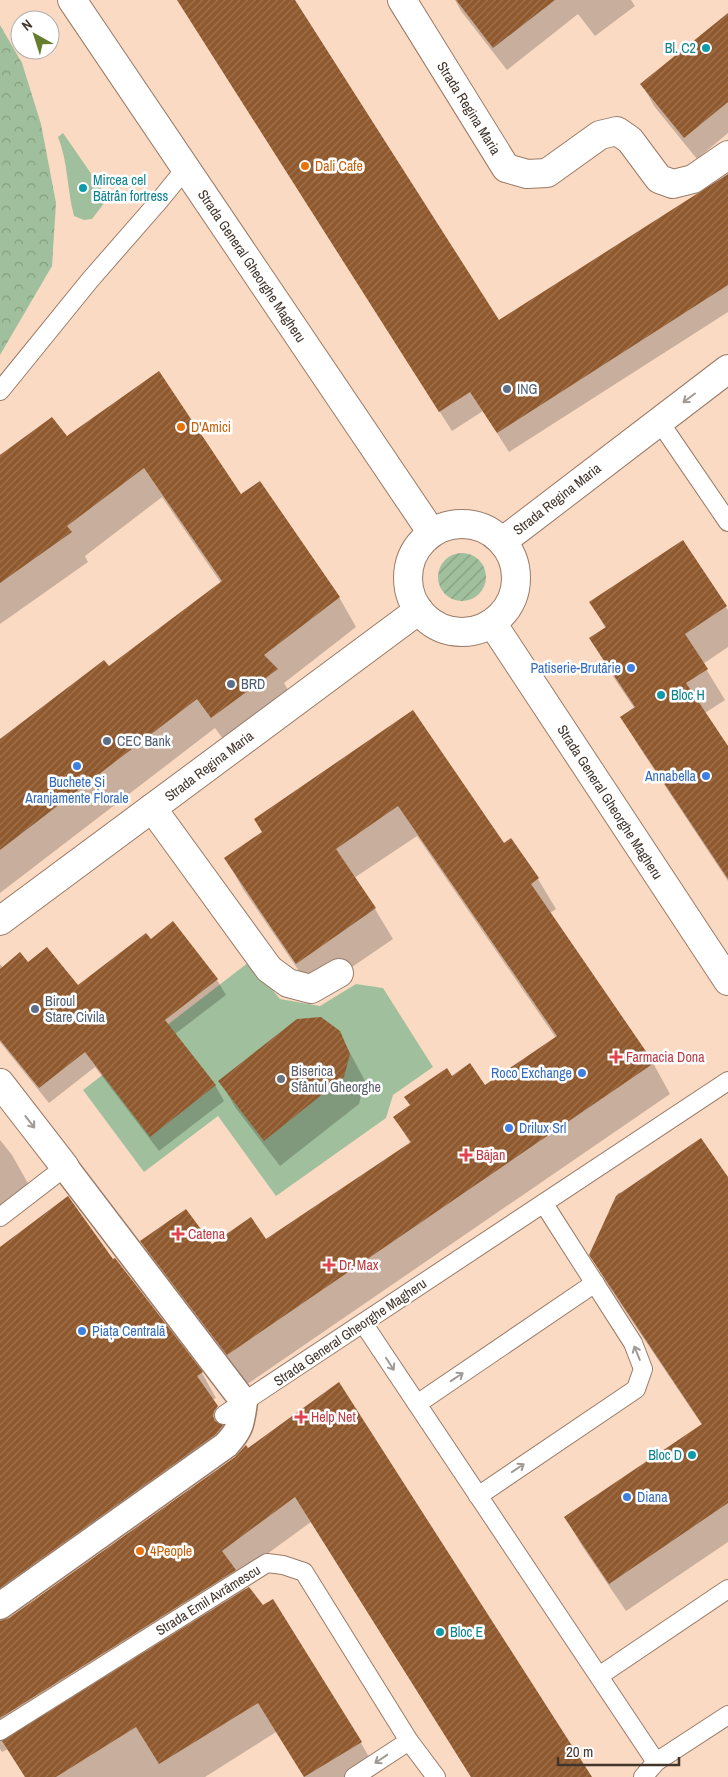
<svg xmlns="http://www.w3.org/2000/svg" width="728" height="1777" font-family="'Archivo Narrow',sans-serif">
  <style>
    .grass { fill: #a0c09d }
    .park { fill: url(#park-crowns) }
    .garden { fill: url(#garden-furrows) }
    .shadow { fill: #0003 }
    .building { fill: url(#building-hatch) }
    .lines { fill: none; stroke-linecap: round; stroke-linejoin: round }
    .service-casing { stroke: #997b67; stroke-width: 20 }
    .pedestrian-casing { stroke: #997b67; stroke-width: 29 }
    .minor-casing { stroke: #997b67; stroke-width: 30 }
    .secondary-casing { stroke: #997b67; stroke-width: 30 }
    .service { stroke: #fff; stroke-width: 18 }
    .pedestrian { stroke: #fff; stroke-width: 26 }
    .minor { stroke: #fff; stroke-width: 28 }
    .secondary { stroke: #fff; stroke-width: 28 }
    .oneway { stroke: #a09a96 }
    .culture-dot { fill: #0f9aa8; stroke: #fff; stroke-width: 2 }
    .food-dot { fill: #e8710a; stroke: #fff; stroke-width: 2 }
    .service-dot { fill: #5c6f8a; stroke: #fff; stroke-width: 2 }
    .shop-dot { fill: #3f7fe0; stroke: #fff; stroke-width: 2 }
    .health-dot { fill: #e0444e; stroke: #fff; stroke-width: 2 }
    .worship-dot { fill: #6b7280; stroke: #fff; stroke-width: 2 }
    .labels { text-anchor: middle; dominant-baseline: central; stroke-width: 5; stroke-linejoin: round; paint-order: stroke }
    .culture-label { font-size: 14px; fill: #0d838f; stroke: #fff; text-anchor: start }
    .street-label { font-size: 14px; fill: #42352c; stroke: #fff }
    .food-label { font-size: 14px; fill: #c56008; stroke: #fff; text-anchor: start }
    .service-label { font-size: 14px; fill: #4e5e75; stroke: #fff; text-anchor: start }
    .shop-label { font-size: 14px; fill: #366cbe; stroke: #fff; text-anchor: end }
    .health-label { font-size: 14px; fill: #be3a42; stroke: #fff; text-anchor: start }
    .worship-label { font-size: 14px; fill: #5b616d; stroke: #fff; text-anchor: start }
  </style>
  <defs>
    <pattern id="park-crowns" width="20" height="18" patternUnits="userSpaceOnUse" patternTransform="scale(1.25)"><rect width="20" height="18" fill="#a0c09d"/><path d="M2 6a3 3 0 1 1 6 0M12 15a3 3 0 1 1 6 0" fill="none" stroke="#849d80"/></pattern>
    <pattern id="garden-furrows" width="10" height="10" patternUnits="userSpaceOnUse" patternTransform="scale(1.25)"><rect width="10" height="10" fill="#a0c09d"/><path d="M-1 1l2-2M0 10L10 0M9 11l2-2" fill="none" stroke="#849d80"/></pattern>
    <pattern id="building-hatch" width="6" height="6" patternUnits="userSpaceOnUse" patternTransform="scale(1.25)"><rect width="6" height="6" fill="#90592d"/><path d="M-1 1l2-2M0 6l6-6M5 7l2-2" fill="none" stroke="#9e7352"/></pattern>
  </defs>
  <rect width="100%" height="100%" fill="#fbdac3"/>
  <g class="grass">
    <path d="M63 133 108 198 92 219 84 220 74 216C67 189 68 162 58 137Z"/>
    <polygon points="249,962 280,999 320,1006 356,984 383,988 433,1067 393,1095 386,1118 276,1196 218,1116 144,1172 83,1090"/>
  </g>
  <polygon class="park" points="0,25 22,63 41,124 56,203 52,266 0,355"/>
  <circle class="garden" cx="462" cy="577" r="24"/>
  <g class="shadow">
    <polygon points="178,0 293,0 498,321 728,176 728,312 509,452 483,411 452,431"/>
    <polygon points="455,0 631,0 635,6 595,36 578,14 507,70 461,11"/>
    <polygon points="728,14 728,133 697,159 654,106 642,84"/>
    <polygon points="67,438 241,495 339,597 356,627 284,683 294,700 229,747 215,728 0,893 0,741 109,667 221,583 162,497 85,556 88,562 0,624 0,457"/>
    <polygon points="683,541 728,610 728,647 703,664 725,700 705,713 728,748 728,881 640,748 622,718 635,709 608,669 591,639 606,629 591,603"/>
    <polygon points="412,712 503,845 511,839 538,879 556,909 550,913 653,1063 670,1094 246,1385 159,1272 142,1241 212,1246 266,1241 410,1143 395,1117 485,1087 556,1038 417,836 354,878 375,909 393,939 314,993 243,889 226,859 263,833"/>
    <polygon points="151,941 217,980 226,995 175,1034 215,1085 224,1101 159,1151 95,1067 49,1103 0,1042 0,964 3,968 27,963 78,987"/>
    <polygon points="339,1032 365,1081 359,1104 280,1166 235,1107 220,1081"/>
    <polygon points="0,1140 12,1155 30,1187 0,1211"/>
    <polygon points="728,1179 728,1542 626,1611 582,1546 565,1517 702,1425 607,1284 591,1255 618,1193"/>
    <polygon points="0,1248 113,1261 115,1260 202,1373 216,1398 212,1400 232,1432 236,1451 230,1459 3,1621 9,1619 236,1458 246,1447 590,1777 471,1777 311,1522 238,1575 246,1590 361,1743 378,1773 372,1777 304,1777 276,1732 205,1777 25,1777 8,1749 2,1752 0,1749"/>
  </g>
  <g class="building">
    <polygon points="177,0 295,0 499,320 728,174 728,285 497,433 470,392 439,412"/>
    <polygon points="456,0 555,0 493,48"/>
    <polygon points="728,13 728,102 684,138 640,84"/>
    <polygon points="159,371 241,494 260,481 340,597 264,655 278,669 211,718 197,699 0,850 0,739 104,660 109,666 222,581 144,468 67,526 72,532 0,583 0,455 52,417 67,436"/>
    <polygon points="683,540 727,606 685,634 708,669 686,683 728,746 728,879 620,717 635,707 589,638 606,627 589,602"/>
    <polygon points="413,710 504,843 511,838 539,878 531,884 654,1063 227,1355 140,1241 186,1209 212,1244 251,1217 266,1239 411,1142 393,1117 410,1105 404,1097 447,1068 452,1076 470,1063 485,1085 557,1036 398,806 336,849 376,908 296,964 224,858 262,832 254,819"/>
    <polygon points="173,921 218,979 165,1020 216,1085 150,1137 85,1052 39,1088 0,1040 0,969 20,952 28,962 47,947 78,985 146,933 151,939"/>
    <polygon points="321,1017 340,1031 350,1054 344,1077 264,1141 218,1081 297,1019"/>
    <polygon points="701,1138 728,1177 728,1503 609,1584 564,1517 702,1424 589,1255 616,1196"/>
    <polygon points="68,1196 113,1259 115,1258 203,1372 197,1376 218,1406 214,1411 213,1416 215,1421 223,1425 216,1434 0,1588 0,1247"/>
    <polygon points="339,1382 592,1777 471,1777 295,1497 222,1551 236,1570 0,1718 0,1621 9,1618 235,1457 246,1445 248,1448"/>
    <polygon points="249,1587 263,1605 273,1599 362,1742 304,1777 258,1703 159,1764 136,1727 56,1777 25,1777 2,1741"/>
  </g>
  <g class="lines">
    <defs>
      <g id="service">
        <polyline points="0,391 90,280 159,201 186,168"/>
        <polyline points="659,421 728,522"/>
        <polyline points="0,1217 65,1167"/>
        <polyline points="363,1323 656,1762 643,1777"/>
        <polyline points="417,1404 595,1283"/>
        <polyline points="224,1415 728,1081"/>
        <polyline points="478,1496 636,1389 643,1369 633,1343 544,1204"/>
        <polyline points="599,1676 728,1589"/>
        <polyline points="0,1731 267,1563 283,1565 304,1572 409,1741 436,1777"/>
        <polyline points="656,1762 728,1715"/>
        <polyline points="354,1777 409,1741"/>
      </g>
      <path id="pedestrian" d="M0 1606 226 1445C241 1429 241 1423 244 1402L65 1167"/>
      <g id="minor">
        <polyline points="402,0 506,168 527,174 547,173 600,135 617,131 630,140 659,179 673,184 693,179 728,155"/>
        <polyline points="152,808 269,969 288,983 311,989 339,973"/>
        <polyline points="0,921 419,610"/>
        <polyline points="0,1083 65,1167"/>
      </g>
      <g id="secondary">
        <polyline points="72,0 432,533"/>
        <circle cx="462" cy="578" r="54"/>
        <polyline points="503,541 728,369"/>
        <polyline points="492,623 728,981"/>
      </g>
    </defs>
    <use href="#service" class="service-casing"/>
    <use href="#pedestrian" class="pedestrian-casing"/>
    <use href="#minor" class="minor-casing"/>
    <use href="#secondary" class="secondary-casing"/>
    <use href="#service" class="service"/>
    <use href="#pedestrian" class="pedestrian"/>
    <use href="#minor" class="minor"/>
    <use href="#secondary" class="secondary"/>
  </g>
  <defs><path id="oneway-shaft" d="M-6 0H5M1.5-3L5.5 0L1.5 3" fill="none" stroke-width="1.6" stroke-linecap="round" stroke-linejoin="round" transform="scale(1.25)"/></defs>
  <g class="oneway">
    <use href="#oneway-shaft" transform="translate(689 398) rotate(143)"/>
    <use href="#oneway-shaft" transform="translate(30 1122) rotate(52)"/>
    <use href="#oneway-shaft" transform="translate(637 1353) rotate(-112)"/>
    <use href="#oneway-shaft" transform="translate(390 1364) rotate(57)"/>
    <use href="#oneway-shaft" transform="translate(457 1377) rotate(-34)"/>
    <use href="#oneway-shaft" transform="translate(518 1468) rotate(-34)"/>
    <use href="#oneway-shaft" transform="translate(381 1759) rotate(146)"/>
  </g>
  <g class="culture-dot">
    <circle cx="706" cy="48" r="5"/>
    <circle cx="83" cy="188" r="5"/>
    <circle cx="661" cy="695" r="5"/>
    <circle cx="692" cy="1455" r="5"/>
    <circle cx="440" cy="1632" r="5"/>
  </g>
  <g class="food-dot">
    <circle cx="305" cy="166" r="5"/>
    <circle cx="181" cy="427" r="5"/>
    <circle cx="140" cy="1551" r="5"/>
  </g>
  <g class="service-dot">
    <circle cx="507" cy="389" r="5"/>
    <circle cx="231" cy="684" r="5"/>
    <circle cx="107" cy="741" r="5"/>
    <circle cx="35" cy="1009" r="5"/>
  </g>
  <g class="shop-dot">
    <circle cx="631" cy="668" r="5"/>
    <circle cx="77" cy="766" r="5"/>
    <circle cx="706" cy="776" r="5"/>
    <circle cx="582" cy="1073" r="5"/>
    <circle cx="509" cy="1128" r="5"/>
    <circle cx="82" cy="1331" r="5"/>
    <circle cx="627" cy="1497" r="5"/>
  </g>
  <g class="health-dot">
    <path d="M613.5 1049.5h5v5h5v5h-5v5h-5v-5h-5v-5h5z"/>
    <path d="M463.5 1147.5h5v5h5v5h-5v5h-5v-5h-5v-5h5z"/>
    <path d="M175.5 1226.5h5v5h5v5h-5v5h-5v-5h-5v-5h5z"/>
    <path d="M326.5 1257.5h5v5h5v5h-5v5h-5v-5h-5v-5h5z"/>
    <path d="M298.5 1409.5h5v5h5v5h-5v5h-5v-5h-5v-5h5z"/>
  </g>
  <circle class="worship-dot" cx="281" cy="1079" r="5"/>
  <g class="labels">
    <g class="culture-label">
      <text x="696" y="48" text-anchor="end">Bl. C2</text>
      <text x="93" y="180">Mircea cel<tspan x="93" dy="16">Bătrân fortress</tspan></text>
      <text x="671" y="695">Bloc H</text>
      <text x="682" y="1455" text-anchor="end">Bloc D</text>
      <text x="450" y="1632">Bloc E</text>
    </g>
    <g class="street-label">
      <text transform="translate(469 108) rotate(58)">Strada Regina Maria</text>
      <text transform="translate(252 266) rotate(56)">Strada General Gheorghe Magheru</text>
      <text transform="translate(557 499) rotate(-38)">Strada Regina Maria</text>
      <text transform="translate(209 766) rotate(-37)">Strada Regina Maria</text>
      <text transform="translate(610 802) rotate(57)">Strada General Gheorghe Magheru</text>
      <text transform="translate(350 1332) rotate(-34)">Strada General Gheorghe Magheru</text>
      <text transform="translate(208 1600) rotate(-32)">Strada Emil Avrămescu</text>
    </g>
    <g class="food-label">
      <text x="315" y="166">Dali Cafe</text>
      <text x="191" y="427">D'Amici</text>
      <text x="150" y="1551">4People</text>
    </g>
    <g class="service-label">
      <text x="517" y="389">ING</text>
      <text x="241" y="684">BRD</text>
      <text x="117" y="741">CEC Bank</text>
      <text x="45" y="1001">Biroul<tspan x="45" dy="16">Stare Civila</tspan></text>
    </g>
    <g class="shop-label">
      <text x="621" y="668">Patiserie-Brutărie</text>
      <text x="696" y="776">Annabella</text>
      <text x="77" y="782" text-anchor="middle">Buchete Și<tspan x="77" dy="16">Aranjamente Florale</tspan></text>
      <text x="572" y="1073">Roco Exchange</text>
      <text x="519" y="1128" text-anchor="start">Drilux Srl</text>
      <text x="92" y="1331" text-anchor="start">Piața Centrală</text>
      <text x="637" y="1497" text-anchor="start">Diana</text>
    </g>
    <g class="health-label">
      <text x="626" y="1057">Farmacia Dona</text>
      <text x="476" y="1155">Băjan</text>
      <text x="188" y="1234">Catena</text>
      <text x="339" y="1265">Dr. Max</text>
      <text x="311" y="1417">Help Net</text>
    </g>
    <g class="worship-label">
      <text x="291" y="1071">Biserica<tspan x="291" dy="16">Sfântul Gheorghe</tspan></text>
    </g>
  </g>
  <g transform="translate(35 35) rotate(321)"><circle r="24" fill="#ffffff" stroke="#b3aeab"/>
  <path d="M0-4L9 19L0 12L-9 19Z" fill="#667c2e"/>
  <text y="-8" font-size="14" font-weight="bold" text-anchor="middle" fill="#42352c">N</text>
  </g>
  <path d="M558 1757v8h121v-8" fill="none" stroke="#42352c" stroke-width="2.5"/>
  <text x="566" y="1757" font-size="15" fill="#42352c" stroke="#ffffff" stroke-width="4" paint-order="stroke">20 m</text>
</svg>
